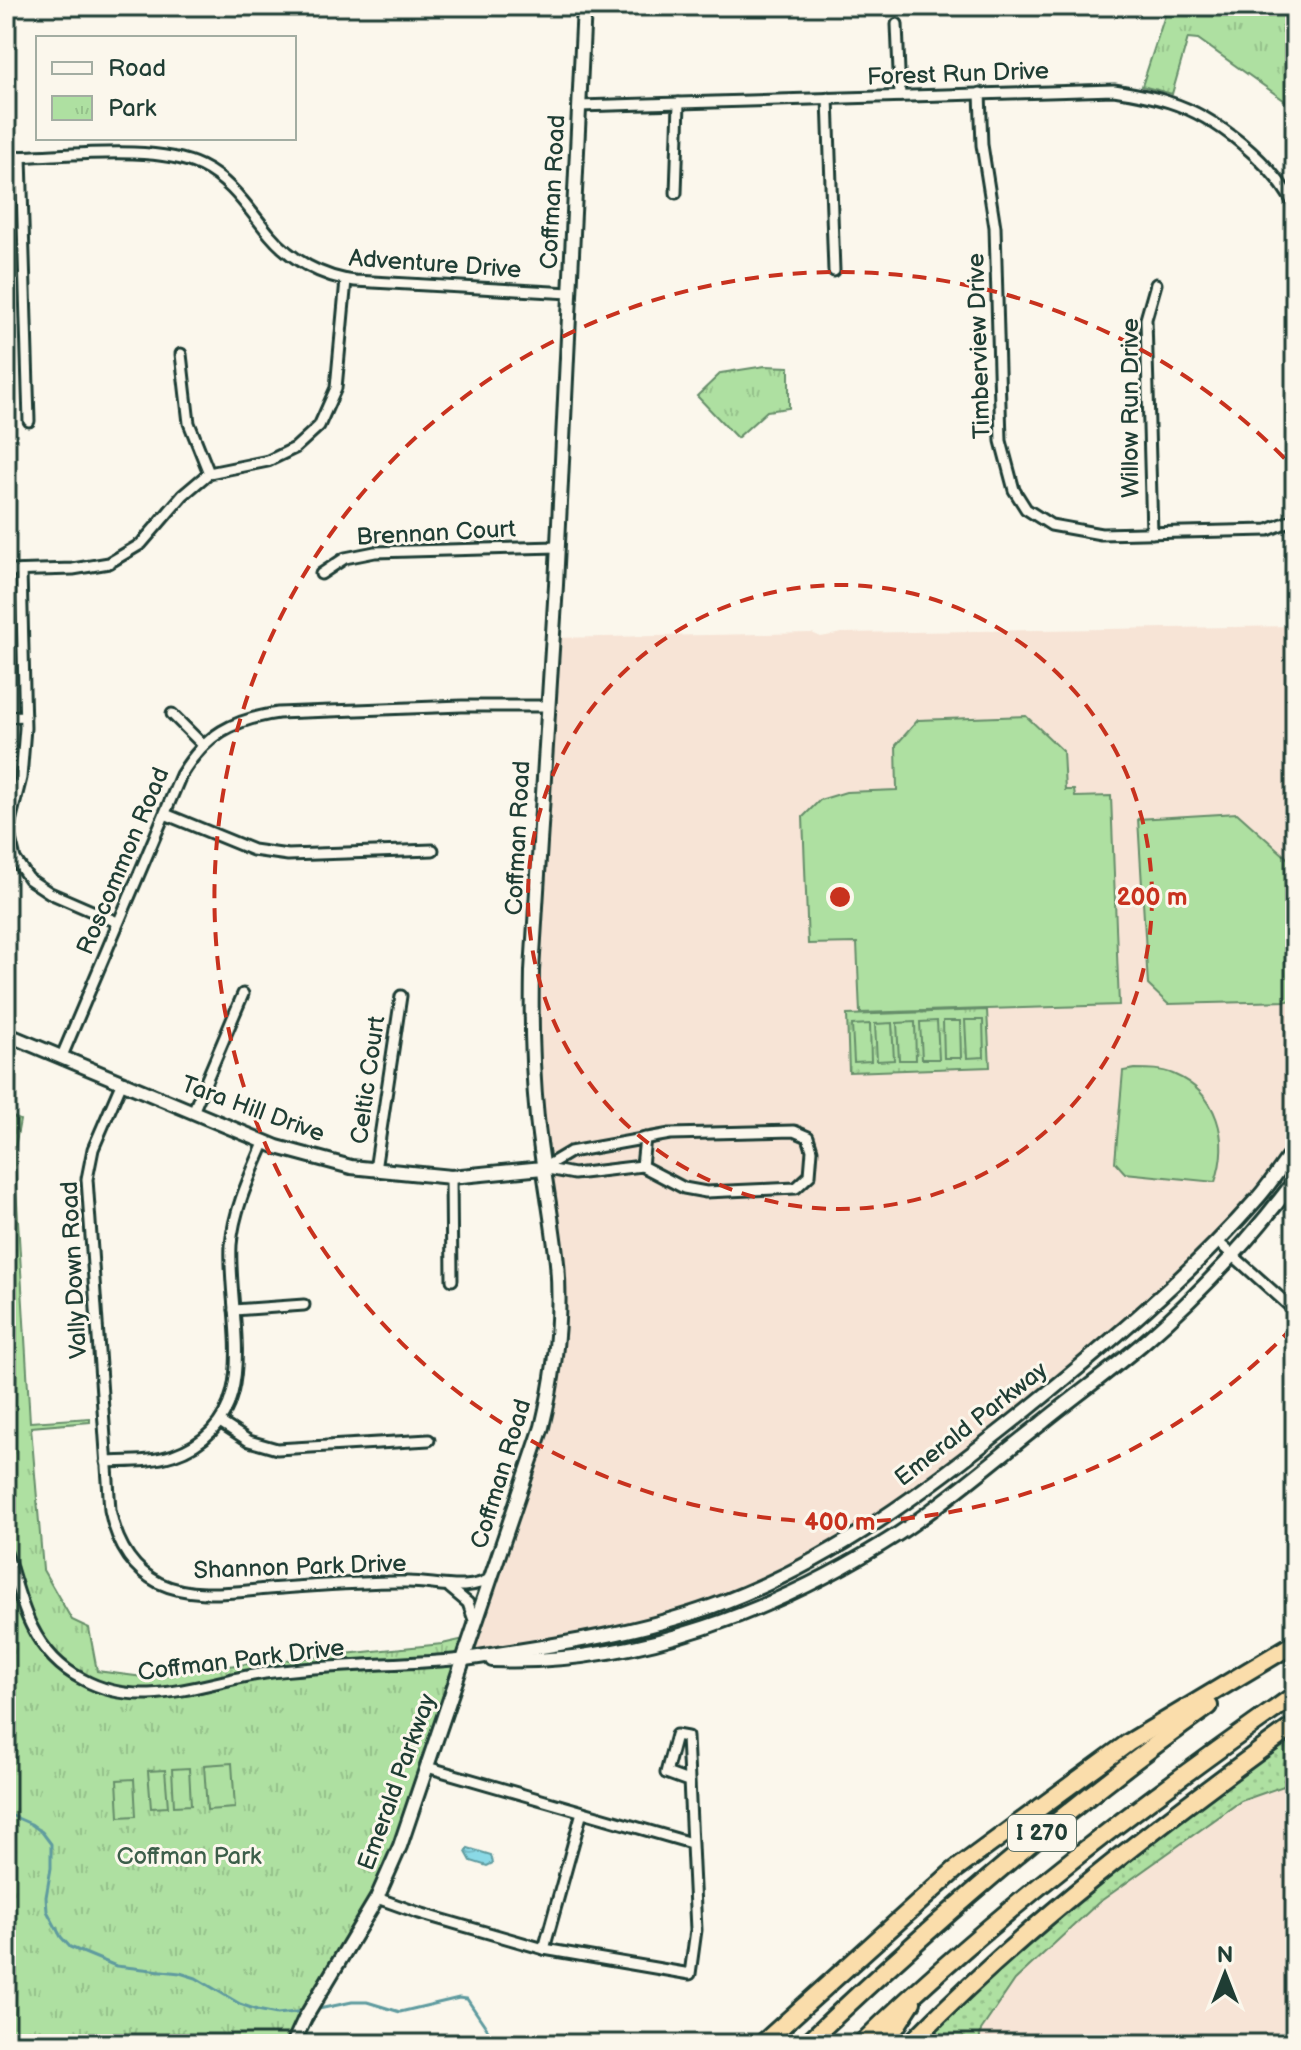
<svg xmlns="http://www.w3.org/2000/svg" width="1301" height="2050" font-family="'Balsamiq Sans',sans-serif">
  <style>
    .built { fill: #f7e4d6 }
    .grass { fill: url(#grass-dots); stroke: #668e6a; stroke-width: 2 }
    .park { fill: url(#park-tufts); stroke: #668e6a; stroke-width: 2 }
    .pitch { fill: #aee0a1; stroke: #668e6a; stroke-width: 2 }
    .water { fill: url(#water-waves); stroke: #5f9b9f; stroke-width: 2 }
    .lines { fill: none; stroke-linecap: round; stroke-linejoin: round }
    .stream { stroke: #5f9b9f; stroke-width: 3 }
    .street-casing { stroke: #1f3d34; stroke-width: 15 }
    .secondary-casing { stroke: #1f3d34; stroke-width: 18 }
    .highway-casing { stroke: #1f3d34; stroke-width: 22 }
    .street { stroke: #fbf7ec; stroke-width: 9 }
    .secondary { stroke: #fbf7ec; stroke-width: 12 }
    .highway { stroke: #faddab; stroke-width: 16 }
    .ring { fill: none; stroke: #c8321e; stroke-width: 4; stroke-dasharray: 14 10 }
    .labels { text-anchor: middle; dominant-baseline: central; stroke-width: 6; stroke-linejoin: round; paint-order: stroke }
    .shield { fill: #fbf7ec; stroke: #61756b; stroke-width: 2 }
    .shield-label { font-size: 22px; font-weight: bold; fill: #1f3d34 }
    .street-label { font-size: 24px; fill: #1f3d34; stroke: #fbf7ec }
    .park-label { font-size: 24px; fill: #3c5e4a; stroke: #fbf7ec }
    .centre { fill: #c8321e; stroke: #fbf7ec; stroke-width: 4 }
    .ring-label { font-size: 24px; text-anchor: middle; font-weight: bold; fill: #c8321e; stroke: #fbf7ec; stroke-width: 6; stroke-linejoin: round; paint-order: stroke }
  </style>
  <defs>
    <pattern id="grass-dots" width="8" height="8" patternUnits="userSpaceOnUse" patternTransform="scale(2)"><rect width="8" height="8" fill="#aee0a1"/><path d="M2 2h.1M6 6h.1" fill="none" stroke="#95c18b" stroke-width="1.8" stroke-linecap="round"/></pattern>
    <pattern id="park-tufts" width="24" height="20" patternUnits="userSpaceOnUse" patternTransform="scale(2)"><rect width="24" height="20" fill="#aee0a1"/><path d="M3 7l-1-3M5 7V3M7 7l1-3M15 17l-1-3M17 17v-4M19 17l1-3" fill="none" stroke="#95c18b"/></pattern>
    <pattern id="water-waves" width="16" height="10" patternUnits="userSpaceOnUse" patternTransform="scale(2)"><rect width="16" height="10" fill="#8ad9e6"/><path d="M0 5q4-4 8 0t8 0" fill="none" stroke="#77bbc6"/></pattern>
  </defs>
  <rect width="100%" height="100%" fill="#fbf7ec"/>
  <filter id="ink" filterUnits="userSpaceOnUse"><feTurbulence type="fractalNoise" baseFrequency=".0125" numOctaves="2"/><feDisplacementMap in="SourceGraphic" scale="16" xChannelSelector="R" yChannelSelector="G"/><feConvolveMatrix kernelMatrix="1 2 1 2 8 2 1 2 1" color-interpolation-filters="sRGB"/></filter>
  <g filter="url(#ink)">
    <g class="built">
      <polygon points="1295,626 1295,1148 1189,1270 997,1434 830,1551 677,1618 465,1659 527,1470 558,1329 533,1071 551,638 812,633 821,637 842,633"/>
      <polygon points="1295,1782 1295,2044 979,2044 981,2030 1015,1980 1098,1903 1241,1801"/>
    </g>
    <polygon class="grass" points="1295,1732 1295,1782 1241,1801 1098,1903 1015,1980 981,2030 979,2044 919,2044 966,1999 1123,1862"/>
    <g class="park">
      <polygon points="1295,6 1295,108 1198,39 1188,38 1172,94 1142,86 1167,9"/>
      <polygon points="765,366 789,367 789,408 767,411 737,438 697,396 721,373"/>
      <polygon points="987,1010 990,1067 849,1072 847,1015"/>
      <polygon points="6,1114 20,1120 14,1153 30,1422 90,1418 90,1422 31,1427 43,1570 72,1620 89,1628 97,1671 151,1678 208,1668 442,1644 473,1637 400,1846 293,2044 6,2044"/>
    </g>
    <g class="pitch">
      <polygon points="1026,716 1063,751 1065,790 1074,790 1075,797 1111,796 1119,1005 860,1013 857,943 808,944 803,817 820,800 846,792 897,790 896,745 918,720"/>
      <polygon points="1237,813 1295,865 1295,997 1288,1001 1168,1004 1148,985 1138,819"/>
      <polygon points="965,1020 983,1020 984,1057 967,1058"/>
      <polygon points="937,1021 939,1059 922,1059 920,1022"/>
      <polygon points="943,1021 960,1021 961,1058 944,1058"/>
      <polygon points="915,1022 916,1060 899,1060 897,1023"/>
      <polygon points="892,1023 894,1060 877,1061 875,1024"/>
      <polygon points="870,1024 871,1061 854,1062 852,1025"/>
      <path d="M1135 1069C1148 1069 1162 1069 1173 1074 1218 1093 1230 1139 1215 1182L1125 1173 1115 1162 1123 1071Z"/>
      <polygon points="232,1763 235,1808 207,1810 204,1765"/>
      <polygon points="189,1768 191,1805 174,1806 172,1769"/>
      <polygon points="165,1770 168,1807 151,1808 148,1771"/>
      <polygon points="134,1779 136,1816 119,1817 117,1780"/>
    </g>
    <polygon class="water" points="468,1848 491,1855 493,1863 487,1866 471,1861 466,1852"/>
    <g class="lines">
      <g class="stream">
        <polyline points="6,1813 31,1824 42,1832 51,1844 51,1868 46,1897 47,1911 61,1937 70,1947 116,1966 180,1973 196,1978 240,2004 257,2010 277,2014 306,2011"/>
        <polyline points="314,2010 352,2002 367,2002 400,2012 459,1998 467,1999 494,2039 503,2044"/>
        <polyline points="525,2044 550,2038 645,2044"/>
      </g>
      <defs>
        <g id="street">
          <polyline points="897,24 900,96"/>
          <polyline points="980,93 982,145 995,227 1001,441 1014,490 1026,509 1051,525 1101,534 1268,530 1295,519"/>
          <polyline points="828,98 834,271"/>
          <path d="M579 106 1114 90C1133 93 1151 96 1169 102 1217 117 1272 162 1295 207"/>
          <path d="M6 157C60 157 153 143 201 166 232 181 249 210 270 235 291 260 322 277 355 281L570 293"/>
          <polyline points="21,157 29,421"/>
          <polyline points="676,193 679,103"/>
          <polyline points="181,354 189,423 209,473"/>
          <polyline points="1152,533 1146,319 1156,284"/>
          <polyline points="6,571 73,569 109,563 141,544 183,495 209,473 268,461 295,448 319,426 336,388 346,280"/>
          <polyline points="21,571 25,728 21,778 8,830 15,859 29,879 50,893 117,922"/>
          <polyline points="321,574 345,558 375,552 558,547"/>
          <polyline points="172,714 202,744"/>
          <polyline points="6,717 25,716"/>
          <polyline points="165,814 253,850 288,855 433,850"/>
          <path d="M62 1056 181 775C206 734 232 720 278 713L462 706H547"/>
          <path d="M122 1082 93 1149 87 1179 110 1510C116 1540 130 1568 159 1583 193 1599 232 1592 268 1589 314 1586 361 1581 408 1582 435 1582 469 1594 492 1577"/>
          <polyline points="193,1112 243,994"/>
          <polygon points="794,1131 808,1137 812,1150 810,1175 796,1188 706,1192 684,1188 642,1166 574,1174 543,1168 570,1152 670,1134"/>
          <polyline points="642,1166 645,1138"/>
          <polyline points="375,1170 401,996"/>
          <polyline points="451,1177 452,1280"/>
          <polyline points="1217,1241 1295,1311"/>
          <polyline points="234,1310 304,1305"/>
          <polyline points="220,1422 249,1441 277,1449 429,1440"/>
          <path d="M106 1462C128 1461 152 1462 173 1455 268 1422 227 1318 231 1245 234 1208 251 1174 265 1141"/>
          <path d="M6 1553C15 1577 20 1604 32 1627 43 1649 60 1668 82 1679 142 1712 202 1682 265 1673 331 1664 399 1665 465 1659"/>
          <polyline points="450,1588 468,1603 475,1623"/>
          <polyline points="427,1767 691,1843"/>
          <polyline points="377,1898 419,1913 544,1949 690,1974 696,1930 687,1737 676,1735 666,1773 688,1781"/>
          <polyline points="544,1949 582,1812"/>
        </g>
        <g id="secondary">
          <polyline points="6,1034 277,1147 351,1167 451,1177 543,1168"/>
          <path d="M465 1659C549 1646 633 1635 713 1606 832 1563 931 1487 1028 1409 1108 1344 1187 1278 1255 1201 1270 1185 1282 1165 1295 1148"/>
          <path d="M492 1660C635 1666 779 1610 898 1534 948 1501 994 1460 1042 1423 1075 1396 1110 1371 1142 1344 1199 1295 1250 1240 1295 1180"/>
          <path d="M293 2044 305 2018 377 1898 400 1846 542 1427C555 1373 562 1319 557 1263 552 1215 542 1166 537 1118 532 1068 531 1020 532 971L556 585 584 6"/>
        </g>
        <g id="highway">
          <polyline points="762,2044 955,1870 1128,1743 1295,1643"/>
          <path d="M806 2044C933 1923 1066 1807 1209 1706"/>
          <path d="M861 2044C994 1914 1143 1802 1295 1695"/>
          <polyline points="885,2044 912,2002"/>
          <path d="M910 2044C1026 1925 1160 1823 1295 1725"/>
        </g>
      </defs>
      <use href="#street" class="street-casing"/>
      <use href="#secondary" class="secondary-casing"/>
      <use href="#highway" class="highway-casing"/>
      <use href="#street" class="street"/>
      <use href="#secondary" class="secondary"/>
      <use href="#highway" class="highway"/>
    </g>
  </g>
  <g class="ring">
    <circle cx="840" cy="897" r="312"/>
    <path d="M1293 1327A625 625 0 1 1 1293 467"/>
  </g>
  <g class="labels">
    <rect class="shield" x="1008" y="1815" width="68" height="36" rx="6"/>
    <g class="shield-label">
      <text x="1042" y="1833">I 270</text>
    </g>
    <g class="street-label">
      <text transform="translate(958 74) rotate(-2)">Forest Run Drive</text>
      <text transform="translate(553 192) rotate(-87)">Coffman Road</text>
      <text transform="translate(435 264) rotate(4)">Adventure Drive</text>
      <text transform="translate(979 346) rotate(-92)">Timberview Drive</text>
      <text transform="translate(1130 408) rotate(-90)">Willow Run Drive</text>
      <text transform="translate(436 533) rotate(-3)">Brennan Court</text>
      <text transform="translate(518 838) rotate(-87)">Coffman Road</text>
      <text transform="translate(123 861) rotate(-67)">Roscommon Road</text>
      <text transform="translate(368 1080) rotate(-82)">Celtic Court</text>
      <text transform="translate(253 1109) rotate(20)">Tara Hill Drive</text>
      <text transform="translate(74 1270) rotate(-93)">Vally Down Road</text>
      <text transform="translate(971 1424) rotate(-38)">Emerald Parkway</text>
      <text transform="translate(501 1474) rotate(-73)">Coffman Road</text>
      <text transform="translate(300 1567) rotate(-2)">Shannon Park Drive</text>
      <text transform="translate(241 1660) rotate(-7)">Coffman Park Drive</text>
      <text transform="translate(397 1782) rotate(-70)">Emerald Parkway</text>
    </g>
    <g class="park-label">
      <text x="189" y="1856">Coffman Park</text>
    </g>
  </g>
  <circle cx="840" cy="897" r="12" class="centre"/>
  <g class="ring-label">
    <text x="1152" y="905">200 m</text>
    <text x="840" y="1530">400 m</text>
  </g>
  <rect width="1301" height="2050" fill="none" stroke="#fbf7ec" stroke-width="32"/>
  <rect x="16" y="16" width="1269" height="2018" fill="none" stroke="#1f3d34" stroke-width="3" filter="url(#ink)"/>
  <rect x="36" y="36" width="260" height="104" fill="#fbf7ec" stroke="#a3ada2" stroke-width="2"/>
  <rect x="52" y="62" width="40" height="12" fill="#fbf7ec" stroke="#a3ada2" stroke-width="2"/>
  <text x="108" y="76" font-size="24" fill="#1f3d34">Road</text>
  <rect x="52" y="96" width="40" height="24" fill="url(#park-tufts)" stroke="#a3ada2" stroke-width="2"/>
  <text x="108" y="116" font-size="24" fill="#1f3d34">Park</text>
  <g transform="translate(1225 1974)" stroke="#fbf7ec" stroke-width="6" paint-order="stroke">
  <path d="M0-6L14 30L0 20L-14 30Z" fill="#1f3d34"/>
  <text y="-12" font-size="22" font-weight="bold" text-anchor="middle" fill="#1f3d34">N</text>
  </g>
</svg>
